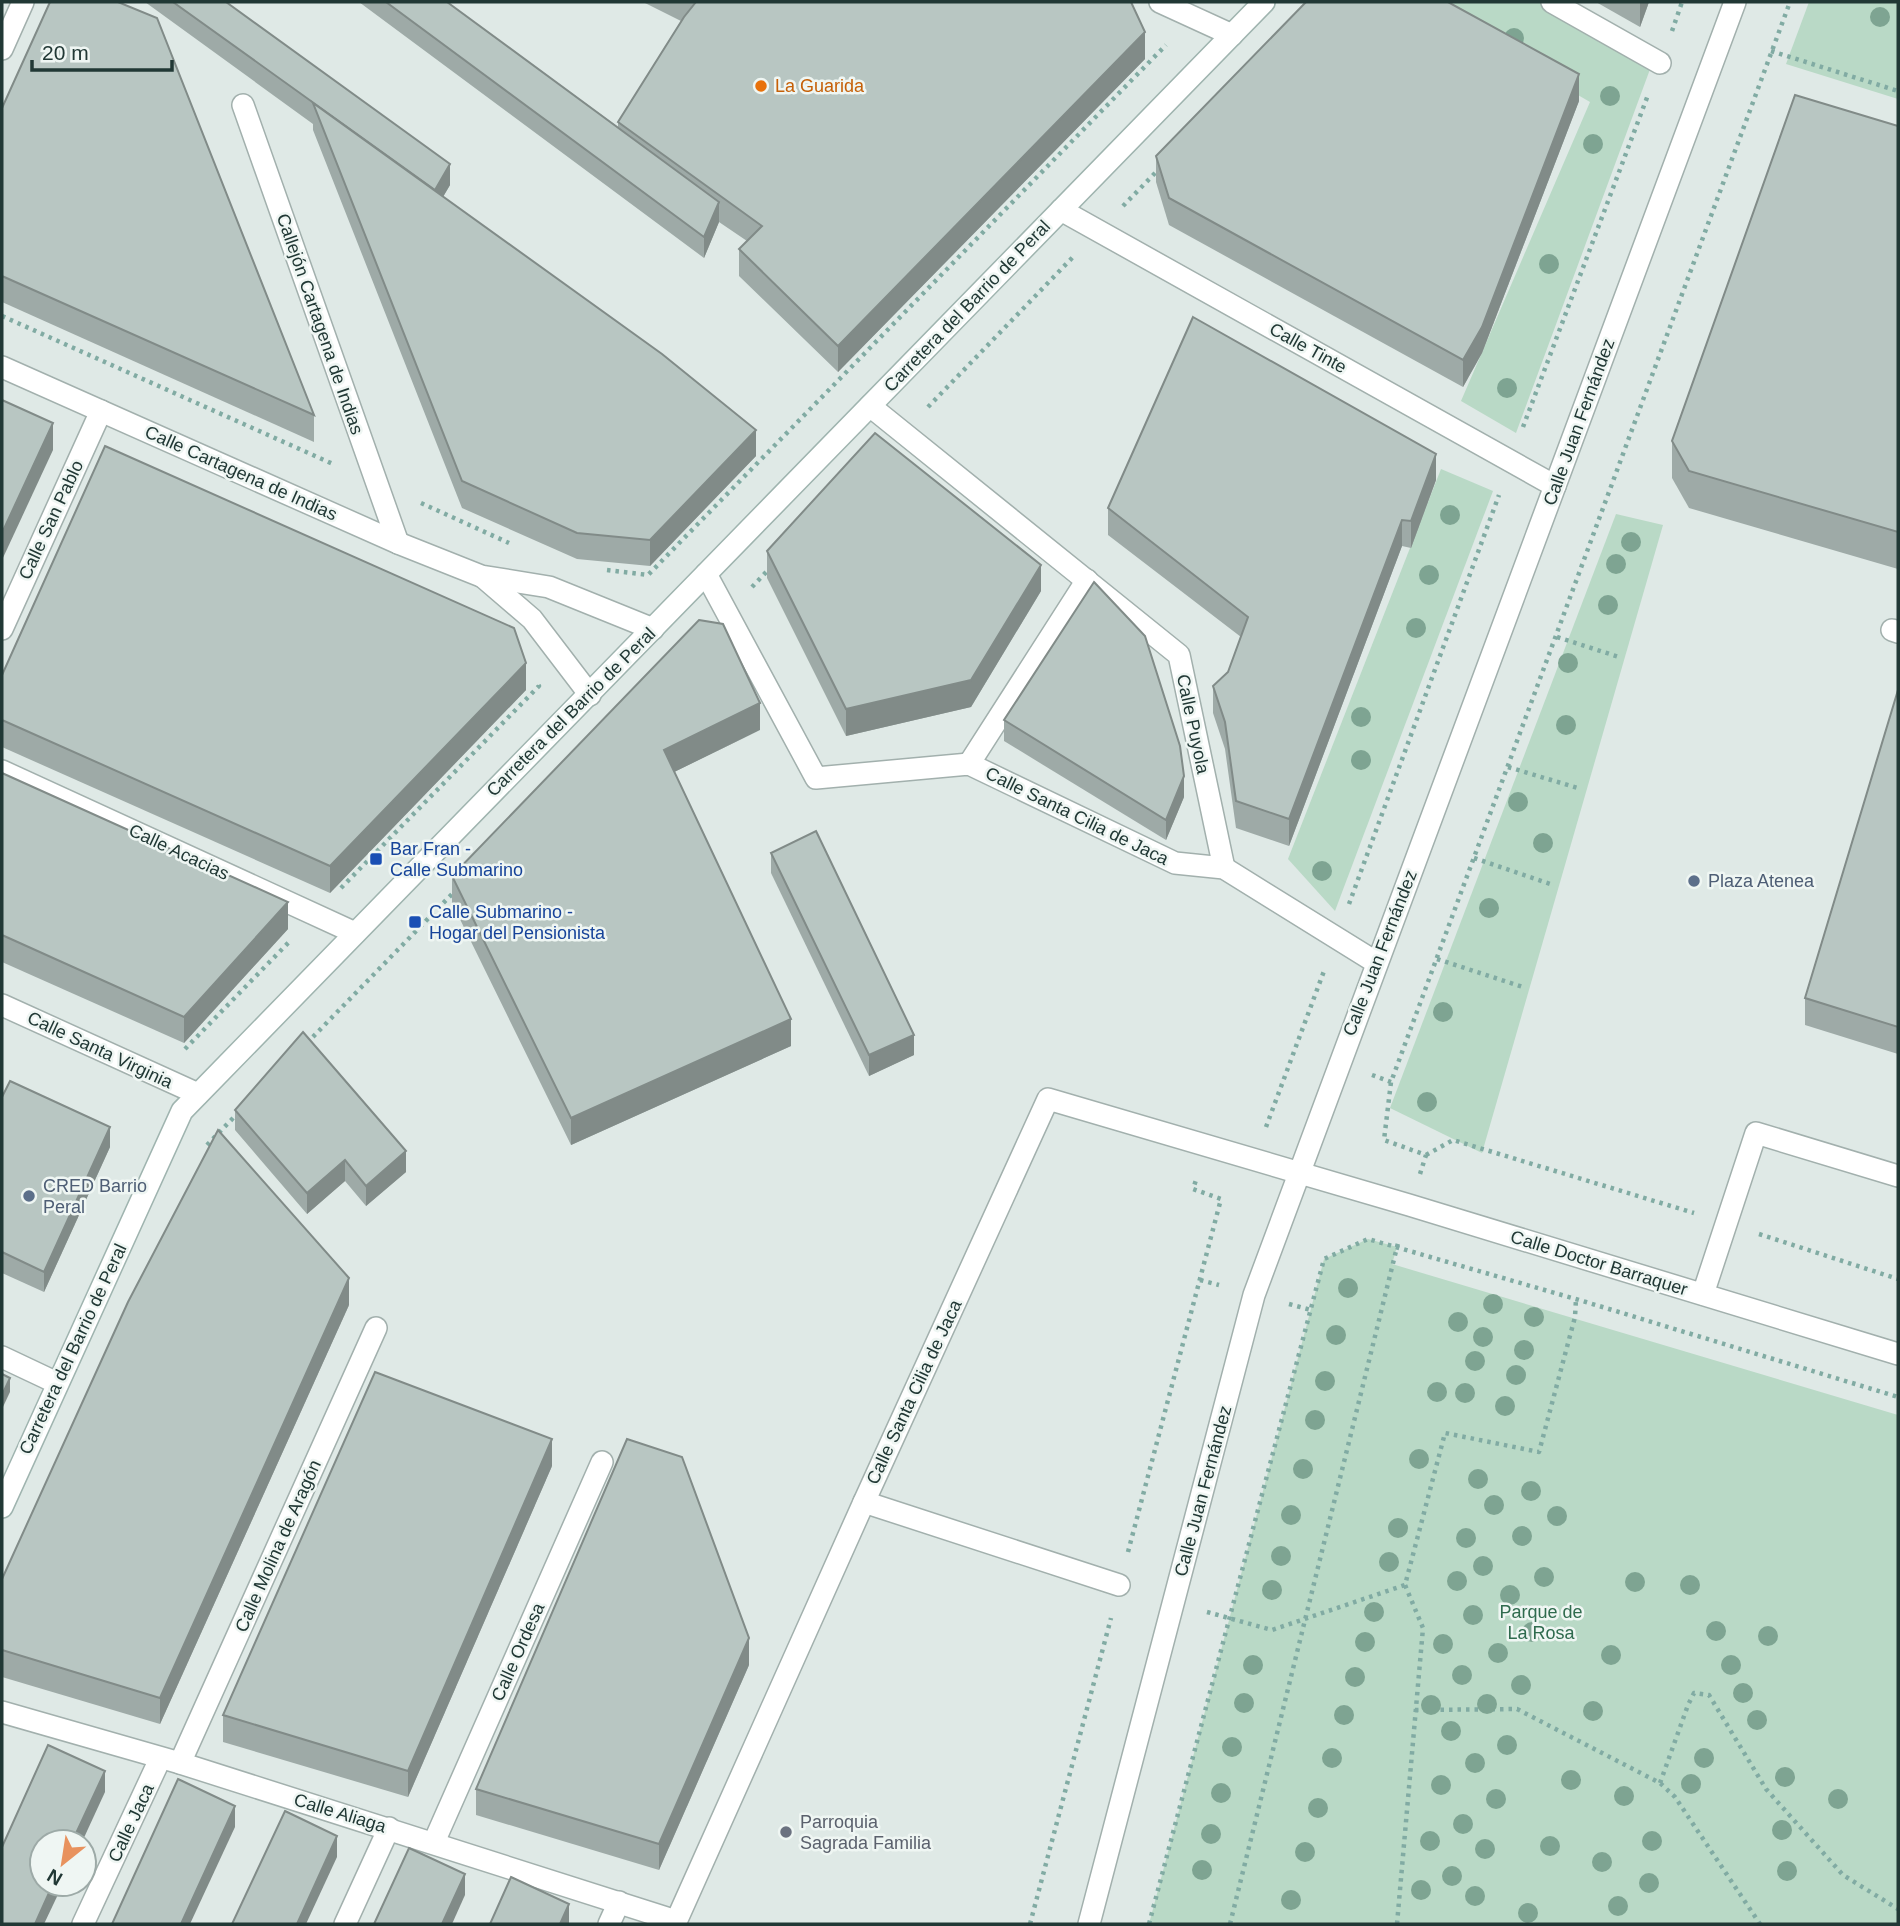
<svg xmlns="http://www.w3.org/2000/svg" width="1900" height="1926" font-family="Arial,sans-serif">
  <style>
    .green { fill: #b9d9c6 }
    .lines { fill: none; stroke-linecap: round; stroke-linejoin: round }
    .service-casing { stroke: #a2b0ad; stroke-width: 24 }
    .pedestrian-casing { stroke: #a2b0ad; stroke-width: 24 }
    .minor-casing { stroke: #a2b0ad; stroke-width: 24 }
    .tertiary-casing { stroke: #a2b0ad; stroke-width: 24 }
    .secondary-casing { stroke: #9fb4af; stroke-width: 24 }
    .path { stroke: #81aba3; stroke-width: 4.5; stroke-dasharray: 3.5 5; stroke-linecap: butt }
    .service { stroke: #fff; stroke-width: 21 }
    .pedestrian { stroke: #fff; stroke-width: 21 }
    .minor { stroke: #fff; stroke-width: 21 }
    .tertiary { stroke: #fff; stroke-width: 21 }
    .secondary { stroke: #fff; stroke-width: 21 }
    .tree { fill: #7ea492 }
    .wall { fill: #9eaaa7 }
    .shaded-wall { fill: #818b88 }
    .building { fill: #b8c6c2; stroke: #818b88; stroke-width: 2 }
    .food-dot { fill: #e8710a; stroke: #eff6f3; stroke-width: 2.5 }
    .transit-dot { fill: #1a4fb4; stroke: #eff6f3; stroke-width: 2.5 }
    .service-dot { fill: #5c6f8a; stroke: #eff6f3; stroke-width: 2.5 }
    .worship-dot { fill: #6b7280; stroke: #eff6f3; stroke-width: 2.5 }
    .labels { text-anchor: middle; dominant-baseline: central; stroke-width: 5; stroke-linejoin: round; paint-order: stroke }
    .food-label { font-size: 18px; fill: #c56008; stroke: #eff6f3; text-anchor: start }
    .street-label { font-size: 18px; fill: #213835; stroke: #eff6f3 }
    .transit-label { font-size: 18px; fill: #164399; stroke: #eff6f3; text-anchor: start }
    .service-label { font-size: 18px; fill: #4e5e75; stroke: #eff6f3; text-anchor: start }
    .park-label { font-size: 18px; fill: #2f6b4e; stroke: #eff6f3 }
    .worship-label { font-size: 18px; fill: #5b616d; stroke: #eff6f3; text-anchor: start }
  </style>
  <rect width="100%" height="100%" fill="#dfe9e6"/>
  <g class="green">
    <polygon points="1418,2 1572,2 1656,53 1516,433 1461,401 1590,102"/>
    <polygon points="1809,2 1898,2 1898,99 1786,64"/>
    <polygon points="1441,469 1493,491 1335,911 1288,859"/>
    <polygon points="1616,514 1663,525 1482,1153 1390,1108"/>
    <polygon points="1368,1239 1397,1247 1392,1264 1898,1415 1898,1924 1149,1924 1324,1259"/>
  </g>
  <g class="lines">
    <defs>
      <polyline id="service" points="243,105 398,543"/>
      <g id="pedestrian">
        <polyline points="1552,2 1660,63"/>
        <polyline points="864,1502 1119,1585"/>
      </g>
      <g id="minor">
        <polyline points="1160,2 1232,35"/>
        <polyline points="2,49 23,2"/>
        <polyline points="1061,210 1555,486"/>
        <polyline points="870,406 1179,655 1224,868"/>
        <polyline points="706,574 816,778 969,764 1175,863 1224,868 1377,963"/>
        <polyline points="2,629 101,411"/>
        <polyline points="1892,630 1898,632"/>
        <polyline points="969,764 1087,580"/>
        <polyline points="2,771 355,933"/>
        <polyline points="2,1005 198,1094"/>
        <polyline points="1703,1294 1756,1133 1898,1176"/>
        <polyline points="2,1357 57,1383"/>
        <polyline points="2,1712 180,1763 676,1921"/>
        <polyline points="180,1763 376,1328"/>
        <polyline points="434,1842 602,1462"/>
        <polyline points="83,1924 160,1759"/>
        <polyline points="345,1924 389,1828"/>
        <polyline points="609,1924 619,1902"/>
        <polyline points="675,1924 864,1502 1048,1099 1409,1205 1898,1354"/>
      </g>
      <g id="tertiary">
        <polyline points="2,367 398,543 481,576 549,587 653,629"/>
        <polyline points="483,577 532,619 590,695"/>
        <polyline points="1089,1924 1254,1295 1735,2"/>
      </g>
      <polyline id="secondary" points="2,1507 182,1111 1264,2"/>
    </defs>
    <use href="#service" class="service-casing"/>
    <use href="#pedestrian" class="pedestrian-casing"/>
    <use href="#minor" class="minor-casing"/>
    <use href="#tertiary" class="tertiary-casing"/>
    <use href="#secondary" class="secondary-casing"/>
    <g class="path">
      <polyline points="1672,31 1682,2"/>
      <polyline points="1771,51 1898,91"/>
      <polyline points="1123,206 1159,169"/>
      <polyline points="2,316 333,464"/>
      <polyline points="928,407 1073,257"/>
      <polyline points="1523,427 1648,95"/>
      <polyline points="421,503 509,543"/>
      <polyline points="607,570 648,575 1166,45"/>
      <polyline points="752,587 770,568"/>
      <polyline points="1557,637 1619,657"/>
      <polyline points="1508,767 1581,789"/>
      <polyline points="1474,858 1553,885"/>
      <polyline points="341,888 539,686 538,684"/>
      <polyline points="1349,904 1499,495"/>
      <polyline points="1437,959 1523,987"/>
      <polyline points="307,1043 455,891"/>
      <polyline points="185,1049 289,942"/>
      <polyline points="1372,1075 1391,1082"/>
      <polyline points="1266,1127 1324,971"/>
      <polyline points="207,1145 237,1114"/>
      <polyline points="1426,1155 1453,1140 1694,1213"/>
      <polyline points="1420,1174 1426,1155 1384,1140 1391,1082 1790,2"/>
      <polyline points="1759,1234 1898,1279"/>
      <polyline points="1200,1280 1219,1285"/>
      <polyline points="1289,1304 1311,1310"/>
      <polyline points="1128,1552 1221,1199 1193,1189 1197,1177"/>
      <polyline points="1207,1612 1272,1630 1405,1585"/>
      <polyline points="1415,1710 1517,1709 1660,1783 1675,1797 1760,1924"/>
      <polyline points="1660,1783 1688,1705 1694,1693 1709,1695 1766,1789 1843,1875 1898,1909"/>
      <polyline points="1030,1924 1111,1618"/>
      <polyline points="1149,1924 1324,1259 1368,1239 1586,1302 1898,1397"/>
      <polyline points="1230,1924 1399,1239"/>
      <polyline points="1397,1924 1423,1628 1405,1585 1445,1433 1539,1452 1575,1317 1576,1299"/>
    </g>
    <use href="#service" class="service"/>
    <use href="#pedestrian" class="pedestrian"/>
    <use href="#minor" class="minor"/>
    <use href="#tertiary" class="tertiary"/>
    <use href="#secondary" class="secondary"/>
  </g>
  <g class="tree">
    <circle cx="1880" cy="17" r="10"/>
    <circle cx="1514" cy="38" r="10"/>
    <circle cx="1610" cy="96" r="10"/>
    <circle cx="1593" cy="144" r="10"/>
    <circle cx="1549" cy="264" r="10"/>
    <circle cx="1507" cy="388" r="10"/>
    <circle cx="1450" cy="515" r="10"/>
    <circle cx="1631" cy="542" r="10"/>
    <circle cx="1616" cy="564" r="10"/>
    <circle cx="1429" cy="575" r="10"/>
    <circle cx="1608" cy="605" r="10"/>
    <circle cx="1416" cy="628" r="10"/>
    <circle cx="1568" cy="663" r="10"/>
    <circle cx="1361" cy="717" r="10"/>
    <circle cx="1566" cy="725" r="10"/>
    <circle cx="1361" cy="760" r="10"/>
    <circle cx="1518" cy="802" r="10"/>
    <circle cx="1543" cy="843" r="10"/>
    <circle cx="1322" cy="871" r="10"/>
    <circle cx="1489" cy="908" r="10"/>
    <circle cx="1443" cy="1012" r="10"/>
    <circle cx="1427" cy="1102" r="10"/>
    <circle cx="1348" cy="1288" r="10"/>
    <circle cx="1493" cy="1304" r="10"/>
    <circle cx="1534" cy="1317" r="10"/>
    <circle cx="1458" cy="1322" r="10"/>
    <circle cx="1336" cy="1335" r="10"/>
    <circle cx="1483" cy="1337" r="10"/>
    <circle cx="1524" cy="1350" r="10"/>
    <circle cx="1475" cy="1361" r="10"/>
    <circle cx="1516" cy="1375" r="10"/>
    <circle cx="1325" cy="1381" r="10"/>
    <circle cx="1437" cy="1392" r="10"/>
    <circle cx="1465" cy="1393" r="10"/>
    <circle cx="1505" cy="1406" r="10"/>
    <circle cx="1315" cy="1420" r="10"/>
    <circle cx="1419" cy="1459" r="10"/>
    <circle cx="1303" cy="1469" r="10"/>
    <circle cx="1478" cy="1479" r="10"/>
    <circle cx="1531" cy="1491" r="10"/>
    <circle cx="1494" cy="1505" r="10"/>
    <circle cx="1291" cy="1515" r="10"/>
    <circle cx="1557" cy="1516" r="10"/>
    <circle cx="1398" cy="1528" r="10"/>
    <circle cx="1522" cy="1536" r="10"/>
    <circle cx="1466" cy="1538" r="10"/>
    <circle cx="1281" cy="1556" r="10"/>
    <circle cx="1389" cy="1562" r="10"/>
    <circle cx="1483" cy="1566" r="10"/>
    <circle cx="1544" cy="1577" r="10"/>
    <circle cx="1457" cy="1581" r="10"/>
    <circle cx="1635" cy="1582" r="10"/>
    <circle cx="1690" cy="1585" r="10"/>
    <circle cx="1272" cy="1590" r="10"/>
    <circle cx="1510" cy="1595" r="10"/>
    <circle cx="1374" cy="1612" r="10"/>
    <circle cx="1473" cy="1615" r="10"/>
    <circle cx="1716" cy="1631" r="10"/>
    <circle cx="1532" cy="1632" r="10"/>
    <circle cx="1768" cy="1636" r="10"/>
    <circle cx="1365" cy="1642" r="10"/>
    <circle cx="1443" cy="1644" r="10"/>
    <circle cx="1498" cy="1653" r="10"/>
    <circle cx="1611" cy="1655" r="10"/>
    <circle cx="1253" cy="1665" r="10"/>
    <circle cx="1731" cy="1665" r="10"/>
    <circle cx="1462" cy="1675" r="10"/>
    <circle cx="1355" cy="1677" r="10"/>
    <circle cx="1521" cy="1685" r="10"/>
    <circle cx="1743" cy="1693" r="10"/>
    <circle cx="1244" cy="1703" r="10"/>
    <circle cx="1487" cy="1704" r="10"/>
    <circle cx="1431" cy="1705" r="10"/>
    <circle cx="1593" cy="1711" r="10"/>
    <circle cx="1344" cy="1715" r="10"/>
    <circle cx="1757" cy="1720" r="10"/>
    <circle cx="1451" cy="1731" r="10"/>
    <circle cx="1507" cy="1745" r="10"/>
    <circle cx="1232" cy="1747" r="10"/>
    <circle cx="1332" cy="1758" r="10"/>
    <circle cx="1704" cy="1758" r="10"/>
    <circle cx="1475" cy="1763" r="10"/>
    <circle cx="1785" cy="1777" r="10"/>
    <circle cx="1571" cy="1780" r="10"/>
    <circle cx="1691" cy="1784" r="10"/>
    <circle cx="1441" cy="1785" r="10"/>
    <circle cx="1221" cy="1793" r="10"/>
    <circle cx="1624" cy="1796" r="10"/>
    <circle cx="1496" cy="1799" r="10"/>
    <circle cx="1838" cy="1799" r="10"/>
    <circle cx="1318" cy="1808" r="10"/>
    <circle cx="1463" cy="1824" r="10"/>
    <circle cx="1782" cy="1830" r="10"/>
    <circle cx="1211" cy="1834" r="10"/>
    <circle cx="1430" cy="1841" r="10"/>
    <circle cx="1652" cy="1841" r="10"/>
    <circle cx="1550" cy="1846" r="10"/>
    <circle cx="1485" cy="1849" r="10"/>
    <circle cx="1305" cy="1852" r="10"/>
    <circle cx="1602" cy="1862" r="10"/>
    <circle cx="1202" cy="1870" r="10"/>
    <circle cx="1787" cy="1871" r="10"/>
    <circle cx="1452" cy="1876" r="10"/>
    <circle cx="1649" cy="1883" r="10"/>
    <circle cx="1421" cy="1890" r="10"/>
    <circle cx="1475" cy="1896" r="10"/>
    <circle cx="1291" cy="1900" r="10"/>
    <circle cx="1618" cy="1906" r="10"/>
    <circle cx="1528" cy="1913" r="10"/>
  </g>
  <g class="wall">
    <polygon points="145,2 226,2 450,185 443,197 756,456 650,566 577,559 462,508 313,130 313,124"/>
    <polygon points="359,2 447,2 618,127 618,122 681,21 643,2 1131,2 1145,59 838,372 739,276 739,249 747,241 719,222 704,258"/>
    <polygon points="1596,2 1649,2 1640,27"/>
    <polygon points="1579,101 1482,353 1463,387 1169,225 1156,182 1156,156"/>
    <polygon points="2,108 314,415 314,442 2,302"/>
    <polygon points="1898,126 1898,569 1689,508 1672,478 1672,441"/>
    <polygon points="1436,480 1411,548 1402,546 1289,846 1236,828 1225,749 1213,713 1213,686 1228,672 1241,637 1108,535 1108,508"/>
    <polygon points="767,551 1041,591 971,707 846,736 767,578"/>
    <polygon points="2,675 526,690 330,893 2,747"/>
    <polygon points="1898,690 1898,1054 1805,1025 1805,998"/>
    <polygon points="1004,720 1184,797 1166,840 1004,741"/>
    <polygon points="760,730 674,772 791,1046 571,1145 452,903 452,876"/>
    <polygon points="2,773 288,929 184,1043 2,962"/>
    <polygon points="771,853 914,1055 869,1076 771,873"/>
    <polygon points="2,1097 110,1147 44,1292 2,1273"/>
    <polygon points="235,1110 406,1172 366,1206 345,1181 307,1214 235,1130"/>
    <polygon points="349,1305 160,1724 2,1677 2,1579"/>
    <polygon points="552,1466 408,1797 223,1742 223,1715"/>
    <polygon points="749,1665 659,1870 476,1815 476,1789"/>
  </g>
  <g class="shaded-wall">
    <polygon points="1640,2 1649,2 1640,27"/>
    <polygon points="1145,32 1145,59 838,372 838,346"/>
    <polygon points="1579,74 1579,101 1482,353 1463,387 1463,360"/>
    <polygon points="450,164 450,185 434,212 434,191"/>
    <polygon points="719,202 719,222 704,258 704,237"/>
    <polygon points="53,423 53,450 2,560 2,533"/>
    <polygon points="756,430 756,456 650,566 650,540"/>
    <polygon points="1436,454 1436,480 1411,548 1411,521"/>
    <polygon points="1402,520 1402,546 1289,846 1289,819"/>
    <polygon points="1041,565 1041,591 971,707 846,736 846,709"/>
    <polygon points="526,663 526,690 330,893 330,866"/>
    <polygon points="760,703 760,730 664,777 664,750"/>
    <polygon points="1184,776 1184,797 1166,840 1166,820"/>
    <polygon points="288,902 288,929 184,1043 184,1017"/>
    <polygon points="791,1019 791,1046 571,1145 571,1118"/>
    <polygon points="914,1035 914,1055 869,1076 869,1055"/>
    <polygon points="110,1127 110,1147 44,1292 44,1272"/>
    <polygon points="406,1151 406,1172 366,1206 366,1186"/>
    <polygon points="345,1160 345,1181 307,1214 307,1193"/>
    <polygon points="349,1278 349,1305 160,1724 160,1698"/>
    <polygon points="10,1378 10,1392 2,1409 2,1395"/>
    <polygon points="552,1439 552,1466 408,1797 408,1771"/>
    <polygon points="749,1638 749,1665 659,1870 659,1844"/>
    <polygon points="3,1739 3,1759 2,1762 2,1742"/>
    <polygon points="105,1771 105,1792 82,1842 72,1842"/>
    <polygon points="235,1806 235,1827 190,1924 181,1924"/>
    <polygon points="337,1836 337,1857 306,1924 297,1924"/>
    <polygon points="465,1874 465,1895 452,1924 442,1924"/>
    <polygon points="53,1884 63,1884 44,1924 35,1924"/>
    <polygon points="569,1904 569,1924 560,1924"/>
  </g>
  <g class="building">
    <polygon points="50,2 118,2 157,18 314,415 2,276 2,108"/>
    <polygon points="173,2 226,2 450,164 435,190"/>
    <polygon points="386,2 447,2 719,202 704,237"/>
    <polygon points="696,2 1131,2 1145,32 838,346 739,249 762,226 618,122 684,17"/>
    <polygon points="1306,2 1448,2 1579,74 1482,327 1463,360 1169,198 1156,156"/>
    <polygon points="1795,95 1898,126 1898,532 1689,471 1672,441"/>
    <polygon points="313,103 662,354 756,430 650,540 577,533 462,481"/>
    <polygon points="1193,317 1436,454 1411,521 1402,520 1289,819 1236,801 1225,722 1213,686 1228,672 1248,617 1108,508"/>
    <polygon points="2,400 53,423 2,533"/>
    <polygon points="875,433 1041,565 971,680 846,709 767,551"/>
    <polygon points="105,446 514,628 526,663 330,866 2,720 2,675"/>
    <polygon points="1094,582 1145,636 1180,746 1184,776 1166,820 1004,720"/>
    <polygon points="699,620 723,624 760,703 664,750 791,1019 571,1118 452,876"/>
    <polygon points="1898,690 1898,1027 1805,998"/>
    <polygon points="2,773 288,902 184,1017 2,935"/>
    <polygon points="816,831 914,1035 869,1055 771,853"/>
    <polygon points="303,1032 406,1151 366,1186 345,1160 307,1193 235,1110"/>
    <polygon points="10,1081 110,1127 44,1272 2,1252 2,1097"/>
    <polygon points="218,1130 349,1278 160,1698 2,1650 2,1579 128,1302"/>
    <polygon points="375,1372 552,1439 408,1771 223,1715"/>
    <polygon points="2,1374 10,1378 2,1395"/>
    <polygon points="627,1439 682,1457 749,1638 659,1844 476,1789"/>
    <polygon points="48,1745 105,1771 72,1842 42,1842 42,1884 53,1884 35,1924 2,1924 2,1847"/>
    <polygon points="178,1779 235,1806 181,1924 112,1924"/>
    <polygon points="285,1811 337,1836 297,1924 232,1924"/>
    <polygon points="409,1848 465,1874 442,1924 374,1924"/>
    <polygon points="511,1877 569,1904 560,1924 490,1924"/>
  </g>
  <circle class="food-dot" cx="761" cy="86" r="7"/>
  <g class="transit-dot">
    <rect x="369" y="852" width="14" height="14" rx="3.5"/>
    <rect x="408" y="915" width="14" height="14" rx="3.5"/>
  </g>
  <g class="service-dot">
    <circle cx="1694" cy="881" r="7"/>
    <circle cx="29" cy="1196" r="7"/>
  </g>
  <circle class="worship-dot" cx="786" cy="1832" r="7"/>
  <g class="labels">
    <g class="food-label">
      <text x="775" y="86">La Guarida</text>
    </g>
    <g class="street-label">
      <text transform="translate(967 306) rotate(-46)">Carretera del Barrio de Peral</text>
      <text transform="translate(320 324) rotate(71)">Callejón Cartagena de Indias</text>
      <text transform="translate(1308 348) rotate(29)">Calle Tinte</text>
      <text transform="translate(1579 422) rotate(-70)">Calle Juan Fernández</text>
      <text transform="translate(241 473) rotate(24)">Calle Cartagena de Indias</text>
      <text transform="translate(51 520) rotate(-65)">Calle San Pablo</text>
      <text transform="translate(571 712) rotate(-45)">Carretera del Barrio de Peral</text>
      <text transform="translate(1193 724) rotate(78)">Calle Puyola</text>
      <text transform="translate(1077 816) rotate(26)">Calle Santa Cilia de Jaca</text>
      <text transform="translate(179 852) rotate(25)">Calle Acacias</text>
      <text transform="translate(1380 953) rotate(-69)">Calle Juan Fernández</text>
      <text transform="translate(100 1050) rotate(25)">Calle Santa Virginia</text>
      <text transform="translate(1599 1263) rotate(17)">Calle Doctor Barraquer</text>
      <text transform="translate(73 1349) rotate(-65)">Carretera del Barrio de Peral</text>
      <text transform="translate(914 1392) rotate(-65)">Calle Santa Cilia de Jaca</text>
      <text transform="translate(1203 1491) rotate(-75)">Calle Juan Fernández</text>
      <text transform="translate(278 1546) rotate(-66)">Calle Molina de Aragón</text>
      <text transform="translate(518 1652) rotate(-66)">Calle Ordesa</text>
      <text transform="translate(340 1813) rotate(17)">Calle Aliaga</text>
      <text transform="translate(131 1823) rotate(-65)">Calle Jaca</text>
    </g>
    <g class="transit-label">
      <text x="390" y="849">Bar Fran -<tspan x="390" dy="21">Calle Submarino</tspan></text>
      <text x="429" y="912">Calle Submarino -<tspan x="429" dy="21">Hogar del Pensionista</tspan></text>
    </g>
    <g class="service-label">
      <text x="1708" y="881">Plaza Atenea</text>
      <text x="43" y="1186">CRED Barrio<tspan x="43" dy="21">Peral</tspan></text>
    </g>
    <g class="park-label">
      <text x="1541" y="1612">Parque de<tspan x="1541" dy="21">La Rosa</tspan></text>
    </g>
    <g class="worship-label">
      <text x="800" y="1822">Parroquia<tspan x="800" dy="21">Sagrada Familia</tspan></text>
    </g>
  </g>
  <rect width="1900" height="1926" fill="none" stroke="#213835" stroke-width="7"/>
  <g transform="translate(63 1863) rotate(210)"><circle r="33" fill="#eff6f3" stroke="#9daaa7" stroke-width="2"/>
  <path d="M0-5L12 26L0 18L-12 26Z" fill="#e8925e"/>
  <text y="-10" font-size="19" font-weight="bold" text-anchor="middle" fill="#213835">N</text>
  </g>
  <path d="M32 60v10h140v-10" fill="none" stroke="#213835" stroke-width="3.5"/>
  <text x="42" y="60" font-size="21" fill="#213835" stroke="#eff6f3" stroke-width="5" paint-order="stroke">20 m</text>
</svg>
